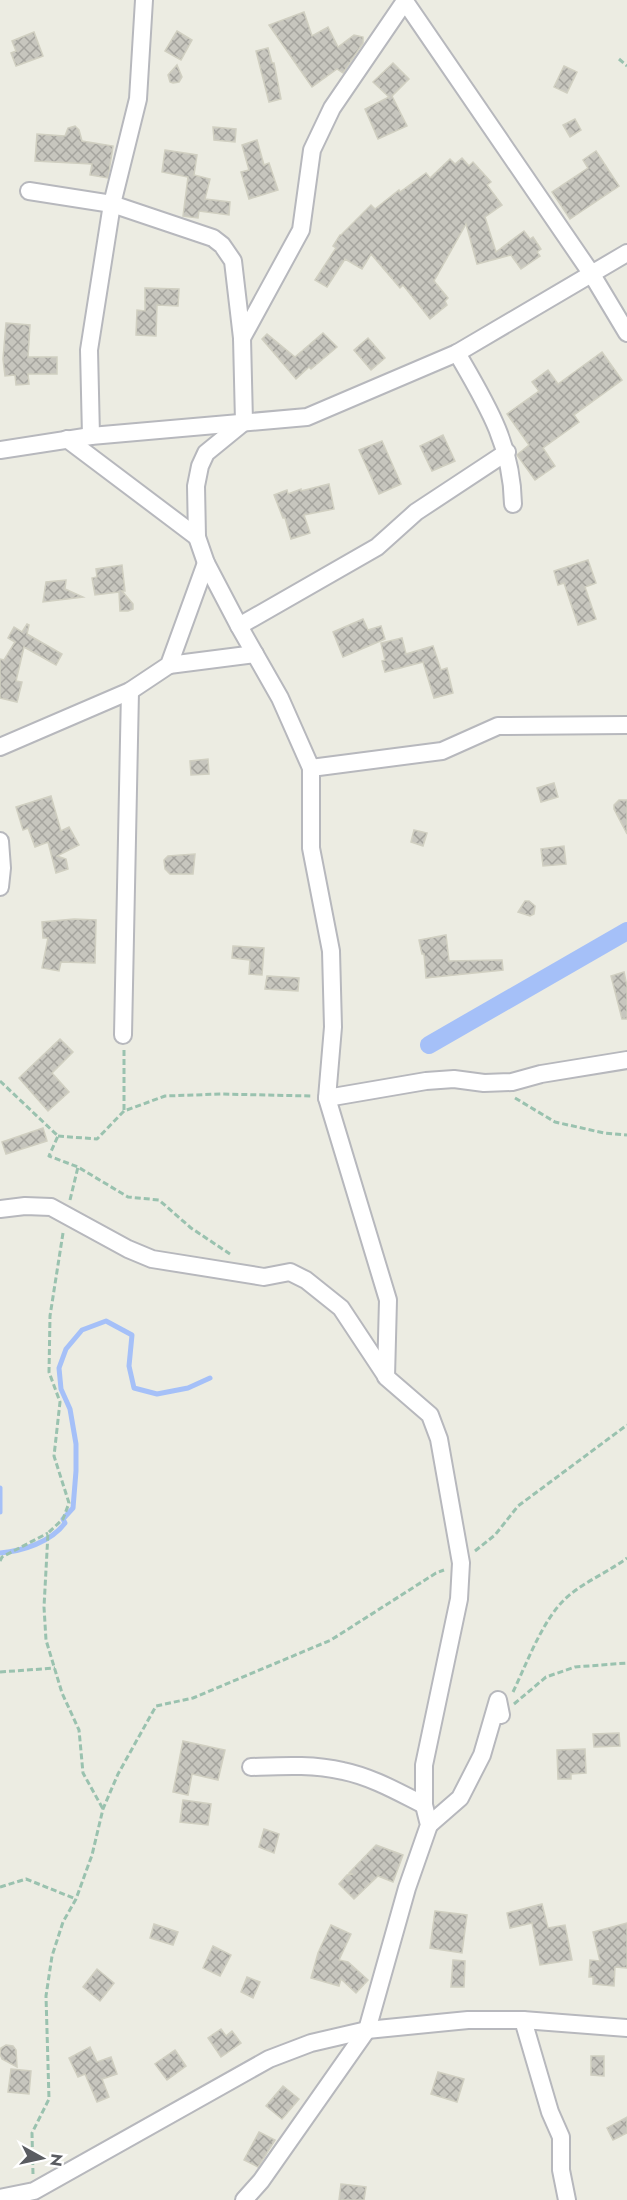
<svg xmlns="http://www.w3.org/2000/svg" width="627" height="2200" font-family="Jost,sans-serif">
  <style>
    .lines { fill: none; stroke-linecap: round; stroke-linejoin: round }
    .stream { stroke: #a5c0f8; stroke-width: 5 }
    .canal { stroke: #a5c0f8; stroke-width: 18 }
    .building { fill: url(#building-cross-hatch); stroke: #d0cfc1; stroke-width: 1.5 }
    .minor-casing { stroke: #b7b8bd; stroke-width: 20 }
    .path { stroke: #9ac2af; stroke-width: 3; stroke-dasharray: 6 3; stroke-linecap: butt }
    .minor { stroke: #fff; stroke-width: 16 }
  </style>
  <defs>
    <pattern id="building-cross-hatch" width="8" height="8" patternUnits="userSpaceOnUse" patternTransform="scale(1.5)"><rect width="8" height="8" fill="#c7c6be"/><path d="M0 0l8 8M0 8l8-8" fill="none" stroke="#a5a49e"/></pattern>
  </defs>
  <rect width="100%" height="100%" fill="#ecece2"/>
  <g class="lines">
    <g class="stream">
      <polyline points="0,1488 0,1512"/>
      <path d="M0 1553C23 1551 51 1542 65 1523L63 1519 73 1508 76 1471V1444L70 1409 61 1389 59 1368 66 1349 82 1330 106 1321 132 1335 129 1366 134 1388 157 1394 188 1388 210 1378"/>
    </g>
    <polyline class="canal" points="429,1045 627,931"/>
  </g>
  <g class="building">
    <polygon points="304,12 312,36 328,27 338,47 354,35 363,37 363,43 343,73 337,69 312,87 269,25"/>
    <polygon points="177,31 192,40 181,60 165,51"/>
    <polygon points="34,32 43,56 16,66 11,53 16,51 12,41"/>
    <polygon points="268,48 272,63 274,63 281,99 269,102 256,51"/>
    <polygon points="393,63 409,79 392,96 407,126 378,139 365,109 389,97 373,82"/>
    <polygon points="177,65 182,77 179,82 173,83 170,82 168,75"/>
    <polygon points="564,66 577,72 567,93 554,87"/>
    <polygon points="575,119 581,130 570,137 563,125"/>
    <polygon points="75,126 79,130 82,141 113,146 108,178 90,175 92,164 35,161 37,134 65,136 68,128"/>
    <polygon points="213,127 236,129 235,142 214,140"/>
    <polygon points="257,140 264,165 269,163 278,190 249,199 241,172 249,170 242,145"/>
    <polygon points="165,150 197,155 194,175 210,179 205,199 230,202 229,215 199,211 198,218 183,216 188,177 162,172"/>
    <polygon points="596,151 619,186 570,219 552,192 588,168 583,160"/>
    <polygon points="462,158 469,166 473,162 491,182 487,185 502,205 485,217 496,252 524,231 530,239 533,237 541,249 537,252 540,256 521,269 511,255 477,264 466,224 434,281 448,298 445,301 447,305 430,319 403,285 400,288 371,254 362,269 345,259 327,287 315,280 336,248 333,246 340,235 341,235 371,205 375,209 399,190 400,192 426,173 430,178 450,159 455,164"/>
    <polygon points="145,288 179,289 178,306 157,305 156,336 136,335 137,310 145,311"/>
    <polygon points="6,323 30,325 28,357 57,357 57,374 28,374 29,384 16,385 15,375 5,376 3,359"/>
    <polygon points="323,333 337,347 311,369 309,367 296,379 262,339 267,334 295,357"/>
    <polygon points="368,338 385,358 371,370 354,350"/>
    <polygon points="602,352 622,380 574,415 579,422 543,448 555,466 535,480 517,455 529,445 507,414 539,391 532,382 548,370 558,384"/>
    <polygon points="443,435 455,461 432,471 420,446"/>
    <polygon points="382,441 401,484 379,494 359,450"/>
    <polygon points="329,484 334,509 304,515 310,533 291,539 285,518 283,518 274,495 287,490 288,494 301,489 301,491"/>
    <polygon points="588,560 596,583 585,587 596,619 578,625 564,583 558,585 554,571"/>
    <polygon points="122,565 125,591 122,591 133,604 133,609 128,611 120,611 119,592 95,595 92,578 97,577 96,569"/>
    <polygon points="66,580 65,589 83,597 43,602 46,582"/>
    <polygon points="363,619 368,630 381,626 385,639 343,657 333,632"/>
    <polygon points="27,624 29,625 27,634 62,654 56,665 24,647 16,681 22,682 17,702 0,698 0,659 4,660 15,642 8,638 14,627 22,632"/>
    <polygon points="402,638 406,654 433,646 441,670 447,668 453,693 434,698 423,662 385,672 382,661 385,660 381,643"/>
    <polygon points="208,759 209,774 191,775 190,761"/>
    <polygon points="554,783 558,797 541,802 537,788"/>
    <polygon points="51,796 61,831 69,827 79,845 57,856 66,859 68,869 56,873 48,842 35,847 28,828 23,830 16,807"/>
    <polygon points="619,800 627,800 627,834 614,809 614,805"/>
    <polygon points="414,830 427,833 423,846 411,842"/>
    <polygon points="564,846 566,864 543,866 541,849"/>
    <polygon points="195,854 193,874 170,874 165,869 164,860 168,856"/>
    <polygon points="525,901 529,901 535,906 534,914 530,916 518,912"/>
    <polygon points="74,919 96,920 95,963 61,962 59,971 42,968 48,938 43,938 42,922"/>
    <polygon points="446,935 449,961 502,960 503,970 426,978 424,954 422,954 419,940"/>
    <polygon points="233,946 264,948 262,975 249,974 250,960 232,958"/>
    <polygon points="624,972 627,986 627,1019 622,1019 611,976"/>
    <polygon points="267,976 299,978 298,991 265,989"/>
    <polygon points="60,1039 73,1052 52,1073 69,1092 48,1111 19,1078"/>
    <polygon points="43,1128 47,1141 6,1154 2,1142"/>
    <polygon points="619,1733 620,1746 594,1747 593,1734"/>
    <polygon points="183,1741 225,1750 218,1780 192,1774 188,1795 173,1792"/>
    <polygon points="585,1749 586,1773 571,1774 571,1779 558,1779 557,1750"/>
    <polygon points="183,1800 211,1804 208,1825 180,1822"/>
    <polygon points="264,1829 279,1834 274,1853 259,1847"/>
    <polygon points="376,1845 403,1855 393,1882 378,1876 354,1899 339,1884 347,1875 353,1874 349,1873"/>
    <polygon points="542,1904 548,1928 565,1925 572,1960 540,1965 532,1923 510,1928 507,1913"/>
    <polygon points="435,1911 467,1915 462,1953 430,1948"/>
    <polygon points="627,1923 627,1968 615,1967 614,1986 593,1984 593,1977 589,1977 590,1960 600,1961 593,1932"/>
    <polygon points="154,1924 178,1932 173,1945 150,1938"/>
    <polygon points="331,1925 351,1934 339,1960 348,1962 368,1980 356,1993 341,1979 339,1986 311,1978 318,1953"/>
    <polygon points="213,1946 231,1955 220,1976 203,1968"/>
    <polygon points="453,1960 465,1961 464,1987 451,1987"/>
    <polygon points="97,1969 114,1983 100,2001 83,1987"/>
    <polygon points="247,1977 260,1982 253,1998 241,1992"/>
    <polygon points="221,2029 226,2036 232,2031 241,2043 221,2057 208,2038"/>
    <polygon points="6,2045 13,2046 16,2050 17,2067 2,2059 0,2054 1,2048"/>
    <polygon points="90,2047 97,2062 111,2057 117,2074 102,2079 109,2097 97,2102 85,2074 78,2077 69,2058"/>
    <polygon points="175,2050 186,2066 167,2080 155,2064"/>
    <polygon points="591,2056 604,2056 604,2076 591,2075"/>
    <polygon points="11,2069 31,2071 29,2094 8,2092"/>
    <polygon points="438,2072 464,2079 457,2102 431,2094"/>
    <polygon points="283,2086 299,2099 282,2119 266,2106"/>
    <polygon points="627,2117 627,2133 613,2140 607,2128"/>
    <polygon points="259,2132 275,2140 258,2167 244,2160"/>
    <polygon points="341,2184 366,2187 364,2200 339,2200"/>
  </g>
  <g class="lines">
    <defs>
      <g id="minor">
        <polyline points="404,0 591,273 627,333"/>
        <polyline points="29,191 112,204 213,238 222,245 233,261 242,338 244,422 206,453 200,466 196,486 197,537 206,563 239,626 280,698 311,768 311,848 331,951 333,1027 327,1098 388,1300 386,1377 430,1415 439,1439 461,1563 459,1599 424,1765 424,1805 429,1825 407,1888 367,2030 261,2181 244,2200"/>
        <polyline points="242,338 301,230 312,150 332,108 405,1"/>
        <path d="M457 353C486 403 512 444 513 504"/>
        <polyline points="91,436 89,350 112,204 138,99 144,0"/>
        <polyline points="67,439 197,537"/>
        <polyline points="0,450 91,436 307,417 457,353 627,253"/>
        <polyline points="239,626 377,547 416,512 507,452"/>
        <polyline points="169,665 255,654"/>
        <polyline points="0,747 130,691 169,665 206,563"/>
        <polyline points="311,768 442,751 498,726 627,725"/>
        <polyline points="0,841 2,868 0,887"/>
        <polyline points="123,1035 130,691"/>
        <polyline points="327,1098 426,1081 454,1079 484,1083 512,1082 541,1074 627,1060"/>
        <polyline points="0,1209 25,1206 51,1207 128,1249 152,1259 264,1277 290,1272 306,1280 341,1308 386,1376"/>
        <path d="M251 1767C281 1766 313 1764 343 1771 372 1777 398 1792 424 1805"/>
        <polyline points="429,1825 460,1798 482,1755 498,1700 501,1715"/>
        <polyline points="523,2020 550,2112 561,2137 561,2170 567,2200"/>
        <polyline points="0,2198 34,2191 269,2059 311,2043 367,2030 468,2020 523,2020 627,2028"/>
      </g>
    </defs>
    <use href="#minor" class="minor-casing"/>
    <g class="path">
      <polyline points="619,59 627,66"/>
      <polyline points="124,1050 124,1111"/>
      <polyline points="0,1081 58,1136 49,1156 78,1167 128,1197 159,1200 191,1228 230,1254"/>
      <polyline points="515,1098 555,1122 604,1133 627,1135"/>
      <polyline points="58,1136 97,1139 124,1111 165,1096 221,1094 311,1096"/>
      <polyline points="70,1200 78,1167"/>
      <polyline points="63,1233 50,1316 49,1372 60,1402 54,1456 69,1503 63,1519 48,1533 44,1607 46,1640 62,1693 79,1730 83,1773 103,1809"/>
      <polyline points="475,1551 495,1535 518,1506 627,1425"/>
      <polyline points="0,1561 2,1557 48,1533"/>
      <polyline points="0,1672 55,1668"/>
      <path d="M513 1692C527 1663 542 1621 565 1599 583 1582 607 1573 627 1558"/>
      <polyline points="514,1704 546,1677 575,1667 627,1663"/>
      <polyline points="0,1887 26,1879 76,1899"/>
      <polyline points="33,2174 32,2133 49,2099 46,1996 52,1956 63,1922 76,1899 92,1855 103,1809 118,1774 156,1706 193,1698 331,1640 436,1573 444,1570"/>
    </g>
    <use href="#minor" class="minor"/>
  </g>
  <g transform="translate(42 2158) rotate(98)" stroke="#ffffff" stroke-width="4.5" paint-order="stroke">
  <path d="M0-4.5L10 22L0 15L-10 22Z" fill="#5a5c61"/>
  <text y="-9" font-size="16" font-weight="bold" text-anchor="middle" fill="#5a5c61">N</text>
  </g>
</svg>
